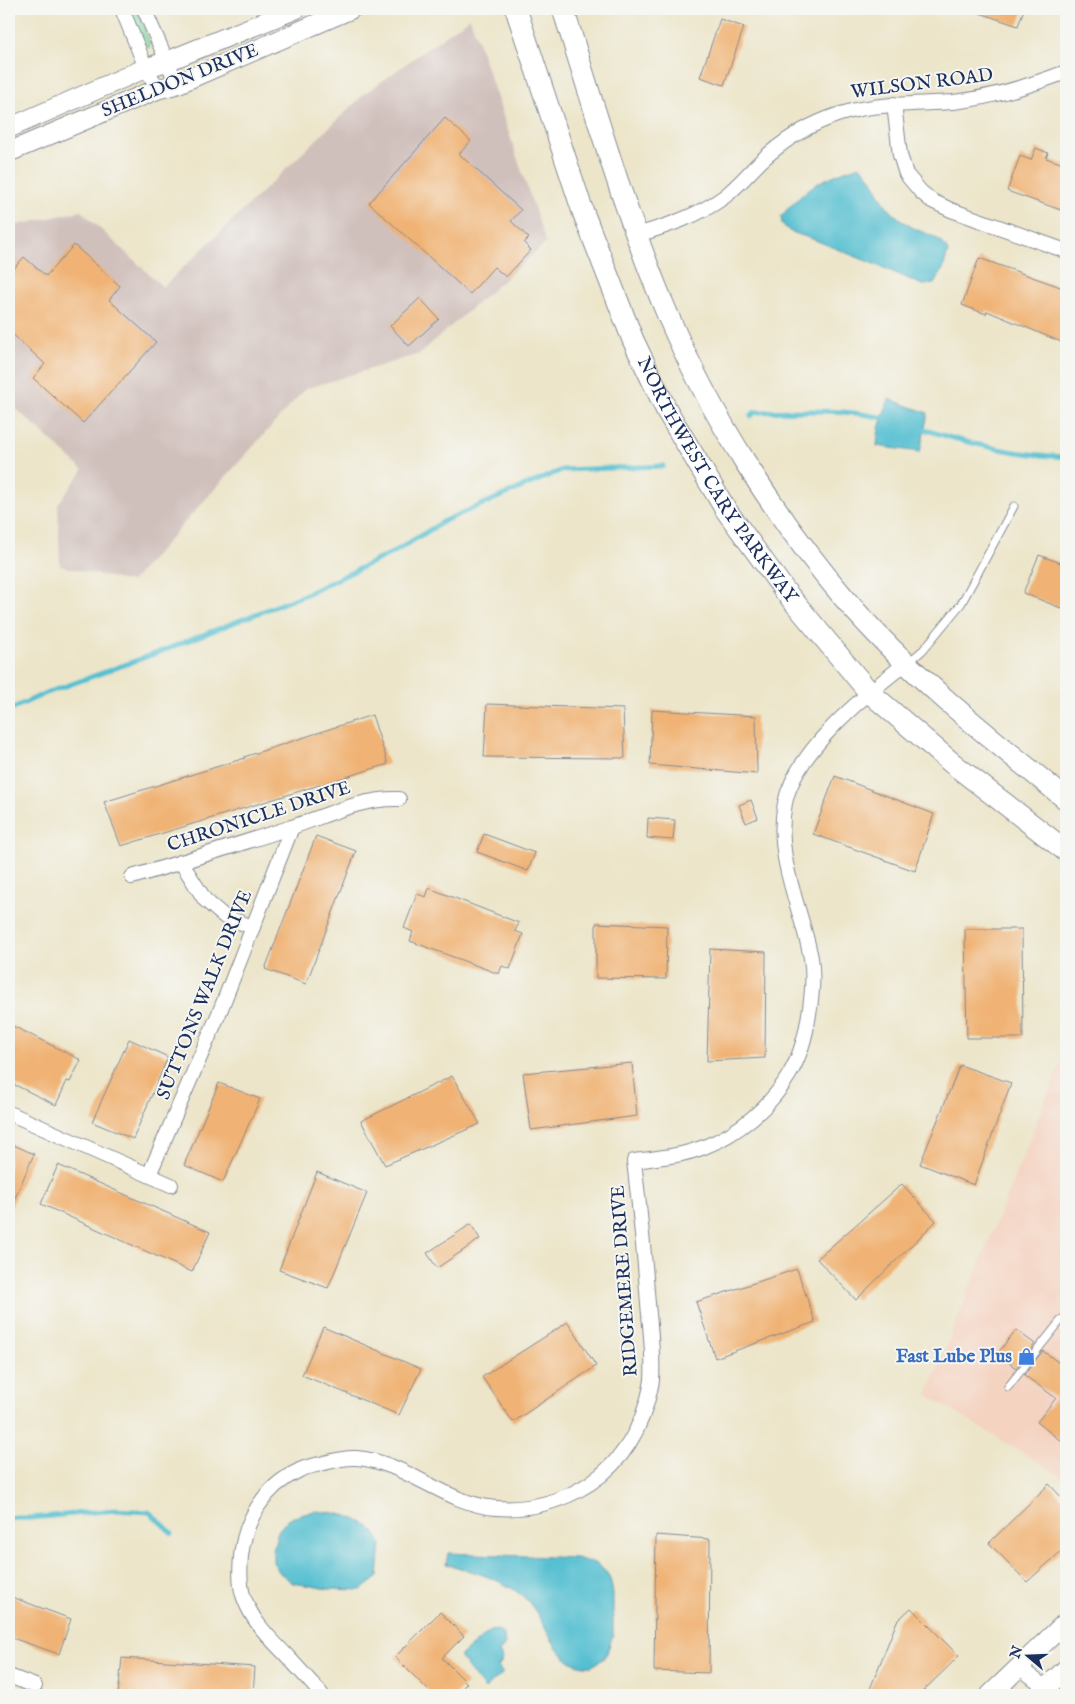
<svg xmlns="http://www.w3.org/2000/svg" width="1075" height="1704" font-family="'IM FELL English',serif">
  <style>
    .built { fill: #f4d3c1 }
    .industrial { fill: #d0c0bc }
    .green { fill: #87e0a5; stroke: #518882 }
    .water { fill: #56c0d1; stroke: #387898 }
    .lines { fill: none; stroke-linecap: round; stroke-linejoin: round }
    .stream { stroke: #56c0d1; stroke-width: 5 }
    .building { fill: #f0b375 }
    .lane-casing { stroke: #848a94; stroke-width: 9 }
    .street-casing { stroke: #848a94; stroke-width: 16 }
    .secondary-casing { stroke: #848a94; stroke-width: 21 }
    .primary-casing { stroke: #848a94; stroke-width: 23 }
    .lane { stroke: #fff; stroke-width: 7 }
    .street { stroke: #fff; stroke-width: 14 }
    .secondary { stroke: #fff; stroke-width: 19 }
    .primary { stroke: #fff; stroke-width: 21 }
    .labels { text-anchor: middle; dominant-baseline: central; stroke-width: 4; stroke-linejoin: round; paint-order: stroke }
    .street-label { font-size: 19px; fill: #1b2f5e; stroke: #f6f6f2 }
    .shop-label { font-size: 19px; font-weight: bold; fill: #366cbe; stroke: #f6f6f2; text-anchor: end }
  </style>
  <rect width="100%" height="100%" fill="#f6f6f2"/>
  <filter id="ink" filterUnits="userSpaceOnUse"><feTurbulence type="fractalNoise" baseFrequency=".02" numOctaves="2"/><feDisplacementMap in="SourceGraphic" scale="10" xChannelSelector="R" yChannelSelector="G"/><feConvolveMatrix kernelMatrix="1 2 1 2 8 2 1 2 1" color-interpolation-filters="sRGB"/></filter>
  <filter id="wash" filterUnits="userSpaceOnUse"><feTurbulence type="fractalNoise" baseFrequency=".0096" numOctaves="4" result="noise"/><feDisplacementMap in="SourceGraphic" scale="20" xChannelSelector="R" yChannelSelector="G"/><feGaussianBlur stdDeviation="1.12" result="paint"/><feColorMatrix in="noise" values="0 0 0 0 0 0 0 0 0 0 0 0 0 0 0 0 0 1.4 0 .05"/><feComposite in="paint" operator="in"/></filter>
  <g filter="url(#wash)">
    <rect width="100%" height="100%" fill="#ece5c9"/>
    <polygon class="built" points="1066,1049 1066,1479 927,1395"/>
    <polygon class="industrial" points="470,18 546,243 419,354 305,389 131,582 60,566 58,504 83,470 9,402 9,227 81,211 163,287 364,94"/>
    <polygon class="green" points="129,9 137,9 150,45 149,48 143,43"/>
    <g class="water">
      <path d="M860 166C873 175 879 199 891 211 896 216 904 222 910 226 925 235 939 234 948 251L943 269 934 284 922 285 891 271 815 240 789 231 782 224 781 216C791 206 801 194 813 186 826 178 846 170 860 166Z"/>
      <polygon points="889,399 928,413 920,452 877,446 879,428"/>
      <path d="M314 1511C333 1512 354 1515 369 1527 374 1531 378 1538 381 1543L378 1577 361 1590 329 1589 293 1583 280 1573 273 1562V1549L278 1531 288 1519Z"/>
      <path d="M448 1553 576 1558 597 1564 607 1573 611 1582 613 1594V1635L607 1653 603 1659 592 1666C552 1670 547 1613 520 1594 499 1578 471 1571 446 1564Z"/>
      <polygon points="498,1630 504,1635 505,1644 499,1653 502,1656 501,1664 497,1667 503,1673 485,1689 459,1657 490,1631"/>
    </g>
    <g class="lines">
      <g class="stream">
        <path d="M751 416 755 412C800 411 844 408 888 419"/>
        <path d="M920 428C968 444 1016 455 1066 457"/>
        <polyline points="9,710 44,694 157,653 304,595 394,552 446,520 562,470 663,466"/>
        <polyline points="9,1518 31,1518 116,1510 149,1512 172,1533"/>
      </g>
    </g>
    <g id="blocks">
      <g class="building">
        <polygon points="975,9 1024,9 1018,26 974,11"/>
        <polygon points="720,19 744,27 724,85 700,77"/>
        <polygon points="445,118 471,141 459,154 521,210 511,221 529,238 524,243 531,250 506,277 494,267 470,294 369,203"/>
        <polygon points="1036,148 1048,153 1046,158 1066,165 1066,195 1061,210 1007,191 1020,156 1031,160"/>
        <polygon points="74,245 120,286 109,300 156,342 83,423 33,378 45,364 9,331 9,274 24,257 46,276"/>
        <polygon points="979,258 1066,289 1066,344 987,311 986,314 962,305"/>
        <polygon points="420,298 439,319 409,346 390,326"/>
        <polygon points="1039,555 1066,565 1066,610 1023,593"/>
        <polygon points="487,704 623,709 625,758 484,757"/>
        <polygon points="652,710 756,716 757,774 650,765"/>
        <polygon points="372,715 388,764 121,846 104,802 245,758 244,757"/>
        <polygon points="835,776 934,814 915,871 813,834"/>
        <polygon points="751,800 758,818 746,823 739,805"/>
        <polygon points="648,818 675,820 673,840 647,838"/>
        <polygon points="484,834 535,853 528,871 477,852"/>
        <polygon points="316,836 356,851 306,984 265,969"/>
        <polygon points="429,888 519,923 515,931 523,934 510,969 502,966 499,974 410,941 413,932 404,928 417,894 426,897"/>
        <polygon points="596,923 667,926 666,979 596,978"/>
        <polygon points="965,929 1022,929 1023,1038 967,1038"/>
        <polygon points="710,949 766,952 765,1058 707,1061"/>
        <polygon points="9,1024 81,1060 70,1082 67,1081 56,1105 9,1082"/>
        <polygon points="129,1039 168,1057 133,1139 92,1122"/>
        <polygon points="632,1063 637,1116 531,1130 523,1073"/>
        <polygon points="960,1065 1011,1083 974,1185 920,1164"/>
        <polygon points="452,1076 480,1124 385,1165 361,1121"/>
        <polygon points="219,1083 260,1099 223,1182 184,1165"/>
        <polygon points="9,1143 34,1154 9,1212"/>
        <polygon points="58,1165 210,1232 192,1272 41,1204"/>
        <polygon points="317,1172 367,1193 328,1288 279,1270"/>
        <polygon points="902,1184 936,1221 856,1300 817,1259"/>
        <polygon points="471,1224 480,1239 437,1268 427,1253"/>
        <polygon points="797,1269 815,1322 715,1358 696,1302"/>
        <polygon points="568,1322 596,1366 513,1422 482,1377"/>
        <polygon points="323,1327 421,1369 399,1415 302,1375"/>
        <polygon points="1016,1330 1035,1344 1016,1368 997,1354"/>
        <polygon points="1043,1351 1066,1368 1066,1445 1037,1422 1056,1398 1024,1375"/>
        <polygon points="1049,1484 1066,1502 1066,1547 1027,1582 989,1543"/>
        <polygon points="656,1535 710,1539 709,1673 654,1671"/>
        <polygon points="9,1596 71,1619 59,1654 9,1637"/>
        <polygon points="911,1608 959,1656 919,1695 876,1695 870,1689 897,1621"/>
        <polygon points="440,1612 464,1636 442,1658 467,1683 455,1695 433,1695 395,1657"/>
        <polygon points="122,1658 255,1667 253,1695 118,1695"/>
      </g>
    </g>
  </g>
  <g filter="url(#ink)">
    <use href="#blocks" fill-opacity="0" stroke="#848a94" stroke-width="1"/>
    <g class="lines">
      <defs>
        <g id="lane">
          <polyline points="909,662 923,650 961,604 1014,506"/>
          <polyline points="1008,1387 1062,1319"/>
        </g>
        <g id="street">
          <polyline points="122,9 146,68 158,89"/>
          <polyline points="144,9 177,84"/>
          <polyline points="894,104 900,155 906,174 921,192 932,201 951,210 1066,251"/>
          <path d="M637 235C667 226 698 216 724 197 737 187 747 175 759 163 779 144 803 128 829 118 869 102 911 105 953 102 992 98 1029 86 1066 72"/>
          <polyline points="181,862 205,900 225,917 253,927"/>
          <path d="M132 877C185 861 237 845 289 828 326 816 360 798 399 799"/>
          <polyline points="9,1113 171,1185"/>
          <polyline points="149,1175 220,1011 292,827"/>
          <polyline points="1019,1667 1055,1695"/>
          <polyline points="9,1676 35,1686"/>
          <polyline points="1000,1686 1009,1695"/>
          <path d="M322 1695C311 1682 299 1669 288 1657 270 1638 253 1623 244 1598 239 1585 240 1569 241 1556 245 1520 264 1487 298 1471 304 1467 313 1466 320 1464 332 1461 344 1457 356 1458 405 1461 445 1504 496 1508 524 1510 552 1504 577 1491 613 1472 636 1441 647 1402 649 1395 651 1387 652 1380 654 1350 649 1321 647 1291 644 1248 639 1204 634 1161 658 1158 682 1156 704 1147 738 1134 771 1106 789 1075 800 1057 806 1035 809 1014 812 996 814 976 811 958 801 906 774 857 785 803 796 750 865 695 906 663"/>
        </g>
        <g id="secondary">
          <polyline points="9,128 146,68 168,61 296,9"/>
          <polyline points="9,152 158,89 177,84 351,9"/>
          <polyline points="990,1695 1066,1622"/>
          <polyline points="1038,1695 1066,1669"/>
        </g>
        <g id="primary">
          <path id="s1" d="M516 9 583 212 633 340 667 411 726 510 785 591 869 692 952 763 1066 851"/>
          <path d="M563 9C596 113 626 218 669 318 711 416 777 519 845 599 910 675 989 737 1066 799"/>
        </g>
      </defs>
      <use href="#lane" class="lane-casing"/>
      <use href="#street" class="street-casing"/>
      <use href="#secondary" class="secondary-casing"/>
      <use href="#primary" class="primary-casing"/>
      <use href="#lane" class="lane"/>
      <use href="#street" class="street"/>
      <use href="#secondary" class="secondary"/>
      <use href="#primary" class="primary"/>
    </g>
  </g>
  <defs>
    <symbol id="shop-bare" viewBox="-9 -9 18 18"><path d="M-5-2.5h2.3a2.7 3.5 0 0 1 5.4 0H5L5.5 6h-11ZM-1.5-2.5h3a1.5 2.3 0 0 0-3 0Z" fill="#3f7fe0" stroke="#f6f6f2" stroke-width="2.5" paint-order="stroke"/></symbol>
  </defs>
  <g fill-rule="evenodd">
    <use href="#shop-bare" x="1014" y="1344" width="25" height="25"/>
  </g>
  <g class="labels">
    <g class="street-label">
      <text transform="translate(180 81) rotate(-22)">SHELDON DRIVE</text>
      <text transform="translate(922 84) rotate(-7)">WILSON ROAD</text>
      <text stroke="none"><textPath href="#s1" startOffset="515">NORTHWEST CARY PARKWAY</textPath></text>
      <text transform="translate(259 817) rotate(-18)">CHRONICLE DRIVE</text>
      <text transform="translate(205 995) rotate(-68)">SUTTONS WALK DRIVE</text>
      <text transform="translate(625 1281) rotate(-94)">RIDGEMERE DRIVE</text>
    </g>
    <g class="shop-label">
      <text x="1012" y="1357">Fast Lube Plus</text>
    </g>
  </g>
  <rect width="1075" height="1704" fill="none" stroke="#f6f6f2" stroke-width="30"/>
  <g transform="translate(1028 1656) rotate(289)" stroke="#f6f6f2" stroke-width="4" paint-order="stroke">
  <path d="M0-4L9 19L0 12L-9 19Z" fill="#1b2f5e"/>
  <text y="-8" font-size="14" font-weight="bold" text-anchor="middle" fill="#1b2f5e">N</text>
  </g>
</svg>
